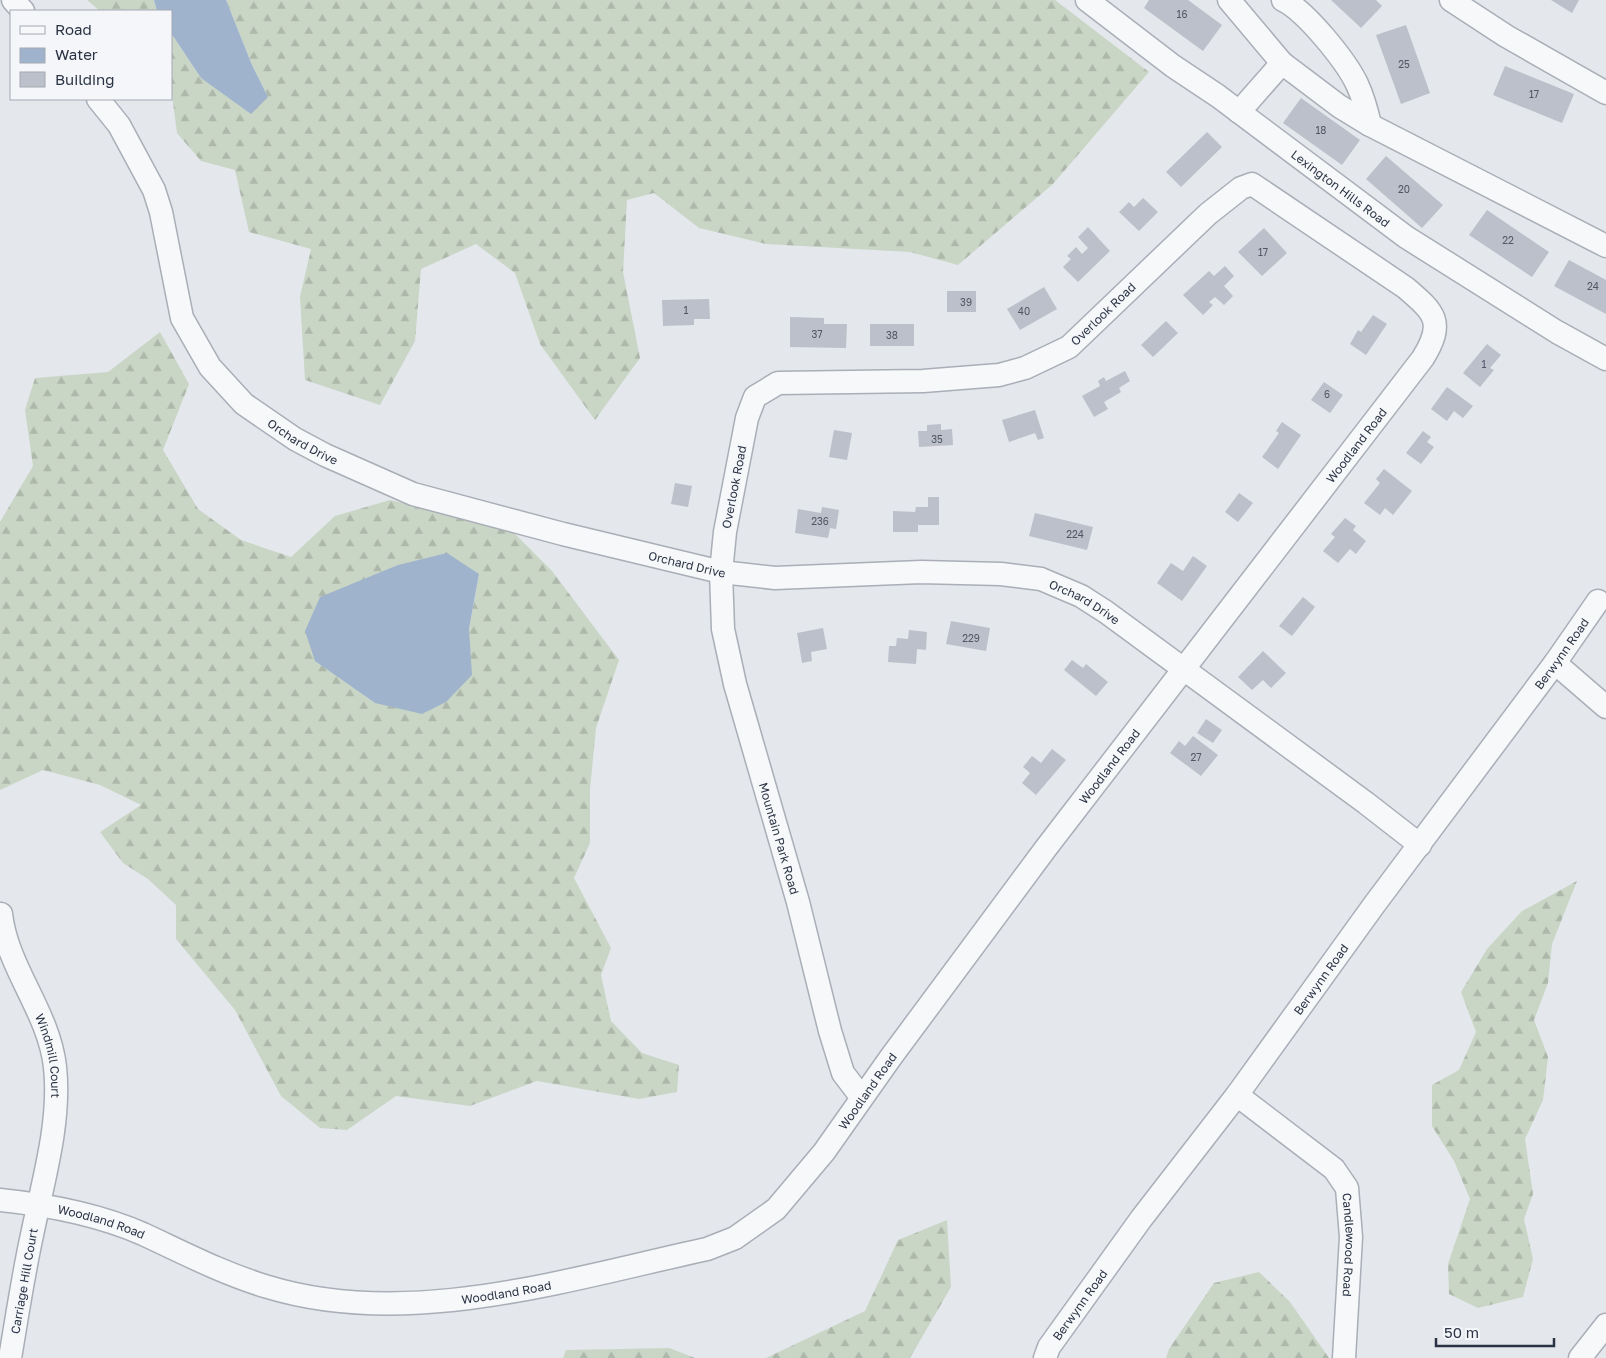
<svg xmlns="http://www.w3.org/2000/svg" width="1606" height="1358" font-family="'Golos Text',sans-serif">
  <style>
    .forest { fill: url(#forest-firs); fill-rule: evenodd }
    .water { fill: #9fb4cc }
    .building { fill: #bbc0ca }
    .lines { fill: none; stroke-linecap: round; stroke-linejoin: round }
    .minor-casing { stroke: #a9aeb7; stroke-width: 25 }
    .minor { stroke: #f7f8fa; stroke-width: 22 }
    .labels { text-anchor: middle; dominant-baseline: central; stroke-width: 4; stroke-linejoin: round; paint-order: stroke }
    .number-label { font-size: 10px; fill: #4f5766 }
    .street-label { font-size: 12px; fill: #2b3445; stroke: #f4f6f9 }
  </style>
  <defs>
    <pattern id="forest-firs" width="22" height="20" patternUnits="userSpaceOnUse" patternTransform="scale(1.25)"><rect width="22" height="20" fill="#c9d6c5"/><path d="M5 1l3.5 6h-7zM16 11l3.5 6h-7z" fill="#adb8ab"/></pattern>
  </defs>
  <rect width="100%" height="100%" fill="#e4e7ec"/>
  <g class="forest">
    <polygon points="87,0 154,0 157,11 100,11"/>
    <polygon points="226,0 1055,0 1149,72 1053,184 958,265 910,252 766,244 699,228 654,193 627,200 623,272 640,358 595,420 540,344 515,273 476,244 421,269 415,341 380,405 305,380 300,297 311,249 249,232 235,170 201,161 177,133 171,87 171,33 201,78 268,97 252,65"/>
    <path d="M160 332 189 384 163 450 198 509 241 540 291 557 335 516 390 500 509 528 552 571 619 660 596 728 590 789V843L574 878 611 948 601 975 611 1021 642 1053 679 1065 677 1092 639 1099 537 1081 470 1106 396 1096 347 1130 320 1128 281 1096 235 1010 176 939V905L148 879 123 863 100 832 141 805 100 785 43 770 0 790V522L33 466 25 410 35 378 108 372ZM479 575 469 629 375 703 316 661Z"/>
    <polygon points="1577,881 1552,944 1548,983 1534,1020 1548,1057 1543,1100 1525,1139 1533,1194 1524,1219 1533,1259 1523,1297 1478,1308 1449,1294 1448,1264 1470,1199 1454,1161 1432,1126 1432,1085 1459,1070 1476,1032 1461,992 1487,949 1522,911"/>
    <polygon points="947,1220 951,1287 910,1358 766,1358 865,1311 898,1240"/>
    <polygon points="1259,1272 1290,1302 1329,1358 1166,1358 1169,1349 1214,1283"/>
    <polygon points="669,1348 695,1358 563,1358 566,1350"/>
  </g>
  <g class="water">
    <polygon points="154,0 226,0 252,65 268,97 251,114 201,78 171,33 171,11 157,11"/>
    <polygon points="447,553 479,574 469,629 472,675 446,702 422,714 375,703 315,661 305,631 320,597 398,565"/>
  </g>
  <g class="building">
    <polygon points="1149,0 1188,0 1222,25 1203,51 1144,8"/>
    <polygon points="1331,0 1376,0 1382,6 1361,28"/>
    <polygon points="1551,0 1579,0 1572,13"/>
    <polygon points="1406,25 1430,93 1401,104 1376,35"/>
    <polygon points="1505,66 1574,94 1562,123 1493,95"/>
    <polygon points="1301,98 1360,140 1342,165 1283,123"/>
    <polygon points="1207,132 1222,147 1181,187 1166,172"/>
    <polygon points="1386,156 1443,205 1422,228 1366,179"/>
    <polygon points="1143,198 1158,212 1139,231 1119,212 1129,202 1134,207"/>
    <polygon points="1487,210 1549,252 1532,277 1469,235"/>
    <polygon points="1088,227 1110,251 1078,282 1063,267 1071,259 1067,256 1076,247 1082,254 1088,248 1078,237"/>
    <polygon points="1264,228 1287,253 1262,276 1238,252"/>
    <polygon points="1569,260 1606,280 1606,314 1554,286"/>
    <polygon points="1225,266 1234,276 1224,286 1233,296 1224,305 1215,297 1209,302 1213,305 1203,315 1183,295 1209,271 1214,276"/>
    <polygon points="1044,287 1057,309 1020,330 1007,309"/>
    <rect x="947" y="291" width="29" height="21"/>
    <polygon points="709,299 710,319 694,319 694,325 663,326 662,300"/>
    <polygon points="1373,315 1387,324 1366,355 1350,344 1358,330 1361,332"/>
    <polygon points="790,317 824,318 824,324 847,324 846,348 790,347"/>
    <polygon points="1166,321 1178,333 1153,357 1141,345"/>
    <rect x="870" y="324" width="44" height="22"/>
    <polygon points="1487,344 1501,355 1490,368 1494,370 1480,387 1463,373"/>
    <polygon points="1125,371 1130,381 1119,388 1121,392 1104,402 1108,409 1094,417 1082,396 1100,386 1098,381 1104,377 1106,381"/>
    <polygon points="1324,382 1343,395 1330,413 1311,400"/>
    <polygon points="1447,387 1473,406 1463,418 1454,411 1447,421 1431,409"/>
    <polygon points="1035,410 1044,438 1038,440 1035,433 1009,442 1002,420"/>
    <polygon points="1282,422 1301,435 1278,469 1262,457 1279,433 1276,431"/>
    <polygon points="941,424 941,430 952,429 953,445 919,447 918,431 927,431 927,425"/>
    <polygon points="834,430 852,433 847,460 829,457"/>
    <polygon points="1423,431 1431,437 1427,442 1434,447 1421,464 1406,453"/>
    <polygon points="1384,469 1412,491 1393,515 1385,508 1380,515 1364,503 1380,483 1376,479"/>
    <polygon points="675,483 692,486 688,507 671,504"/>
    <polygon points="1239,493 1253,503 1238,522 1225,512"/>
    <polygon points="928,497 939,497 939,525 918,525 918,532 893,532 893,511 915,512 916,507 928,507"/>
    <polygon points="822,507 839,510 836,529 830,528 828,538 795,533 798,509 821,513"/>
    <polygon points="1035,513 1093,527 1087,550 1029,536"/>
    <polygon points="1345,518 1356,526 1353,530 1366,541 1356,554 1350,549 1338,563 1323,551 1335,537 1331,534"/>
    <polygon points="1193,556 1207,566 1182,601 1157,583 1171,563 1183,571"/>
    <polygon points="1303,597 1315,607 1292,636 1279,626"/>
    <polygon points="951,621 990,628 986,651 946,644"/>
    <polygon points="823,628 827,649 811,652 812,661 802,663 797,633"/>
    <polygon points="909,630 927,632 926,650 917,649 916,664 888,662 889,646 896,646 897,638 908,639"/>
    <polygon points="1263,651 1286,673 1271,688 1263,680 1252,690 1238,677"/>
    <polygon points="1072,660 1083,668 1086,664 1108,682 1096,696 1064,670"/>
    <polygon points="1206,719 1222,730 1213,743 1197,733"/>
    <polygon points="1193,736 1218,755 1201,776 1170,753 1179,741 1185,746"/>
    <polygon points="1052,749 1066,760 1036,795 1022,783 1030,773 1023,767 1032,756 1041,763"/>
  </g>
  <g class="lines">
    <defs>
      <g id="minor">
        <polyline points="13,0 23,11"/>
        <path id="s1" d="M1087 0 1173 66 1218 96 1406 237 1557 332 1606 359"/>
        <polyline points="1229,0 1282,63 1339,106 1370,125 1606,246"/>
        <path d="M1283 0C1306 11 1346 61 1357 84 1363 97 1367 111 1370 125"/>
        <polyline points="1451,0 1506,36 1606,93"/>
        <path id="s2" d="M98 99 119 125 154 190 161 212 182 318 210 367 244 404 295 439 325 455 413 494 563 534 721 572 775 578 921 572 1001 574 1041 579 1081 596 1106 612 1366 803 1420 845"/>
        <polyline points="1239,112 1282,63"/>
        <polyline points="1555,663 1606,707"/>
        <path id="s3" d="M1 914C7 968 49 1012 55 1067 61 1122 43 1181 32 1235 23 1276 17 1317 10 1358"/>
        <path id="s4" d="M1237 1095 1334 1169 1347 1188 1351 1237 1344 1358"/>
        <path id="s5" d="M0 1200C49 1205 97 1214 143 1234 184 1253 224 1274 268 1287 409 1330 568 1279 707 1249L735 1238 776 1209 824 1152 891 1057 1046 848 1423 358C1445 322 1435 313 1406 288L1252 184 1241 188 1208 214 1069 347 1025 368 999 375 923 381 778 383 755 397 747 418 725 532 721 572 723 629 735 684 798 902 830 1031 843 1073 862 1098"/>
        <path id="s6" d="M1045 1358 1049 1347 1141 1219 1237 1095 1374 905 1555 663 1598 601"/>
        <polyline points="1580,1358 1606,1325"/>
      </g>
    </defs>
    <use href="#minor" class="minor-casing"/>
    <use href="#minor" class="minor"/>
  </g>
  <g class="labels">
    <g class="number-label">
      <text x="1182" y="14">16</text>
      <text x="1404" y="64">25</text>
      <text x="1534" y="94">17</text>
      <text x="1321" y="130">18</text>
      <text x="1404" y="189">20</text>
      <text x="1508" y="240">22</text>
      <text x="1263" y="252">17</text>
      <text x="1593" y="286">24</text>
      <text x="966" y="302">39</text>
      <text x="686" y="310">1</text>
      <text x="1024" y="311">40</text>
      <text x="817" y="334">37</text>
      <text x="892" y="335">38</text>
      <text x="1484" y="364">1</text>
      <text x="1327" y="394">6</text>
      <text x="937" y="439">35</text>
      <text x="820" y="521">236</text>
      <text x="1075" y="534">224</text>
      <text x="971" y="638">229</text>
      <text x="1196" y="757">27</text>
    </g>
    <g class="street-label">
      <text stroke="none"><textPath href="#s1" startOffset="316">Lexington Hills Road</textPath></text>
      <text transform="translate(1103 314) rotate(-44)">Overlook Road</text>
      <text stroke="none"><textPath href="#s2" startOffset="415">Orchard Drive</textPath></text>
      <text stroke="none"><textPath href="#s5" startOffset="1769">Woodland Road</textPath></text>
      <text transform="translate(734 487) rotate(-79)">Overlook Road</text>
      <text stroke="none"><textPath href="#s2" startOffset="820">Orchard Drive</textPath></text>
      <text stroke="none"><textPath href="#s2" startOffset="1225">Orchard Drive</textPath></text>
      <text stroke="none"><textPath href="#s6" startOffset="874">Berwynn Road</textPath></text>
      <text stroke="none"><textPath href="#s5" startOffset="1364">Woodland Road</textPath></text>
      <text stroke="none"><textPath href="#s5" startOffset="3171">Mountain Park Road</textPath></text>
      <text stroke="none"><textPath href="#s6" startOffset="469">Berwynn Road</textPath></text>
      <text stroke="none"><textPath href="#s3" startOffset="151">Windmill Court</textPath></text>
      <text stroke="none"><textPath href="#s5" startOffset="959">Woodland Road</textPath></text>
      <text stroke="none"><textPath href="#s5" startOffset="104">Woodland Road</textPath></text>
      <text stroke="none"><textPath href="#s4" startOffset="202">Candlewood Road</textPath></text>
      <text transform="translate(24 1281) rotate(-80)">Carriage Hill Court</text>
      <text stroke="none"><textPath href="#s5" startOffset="524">Woodland Road</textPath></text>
      <text stroke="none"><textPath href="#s6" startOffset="64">Berwynn Road</textPath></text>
    </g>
  </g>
  <rect x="10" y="10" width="162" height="90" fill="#f4f6f9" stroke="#a4a8b1"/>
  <rect x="20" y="26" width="25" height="8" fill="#f7f8fa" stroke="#a4a8b1"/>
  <text x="55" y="35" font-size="15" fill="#2b3445">Road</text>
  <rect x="20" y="48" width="25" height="15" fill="#9fb4cc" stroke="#a4a8b1"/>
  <text x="55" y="60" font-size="15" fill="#2b3445">Water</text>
  <rect x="20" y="72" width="25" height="15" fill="#bbc0ca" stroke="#a4a8b1"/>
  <text x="55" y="85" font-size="15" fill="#2b3445">Building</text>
  <path d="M1436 1338v8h118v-8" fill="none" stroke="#2b3445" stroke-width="2.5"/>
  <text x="1444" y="1338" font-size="15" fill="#2b3445" stroke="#f4f6f9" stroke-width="4" paint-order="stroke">50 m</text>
</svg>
